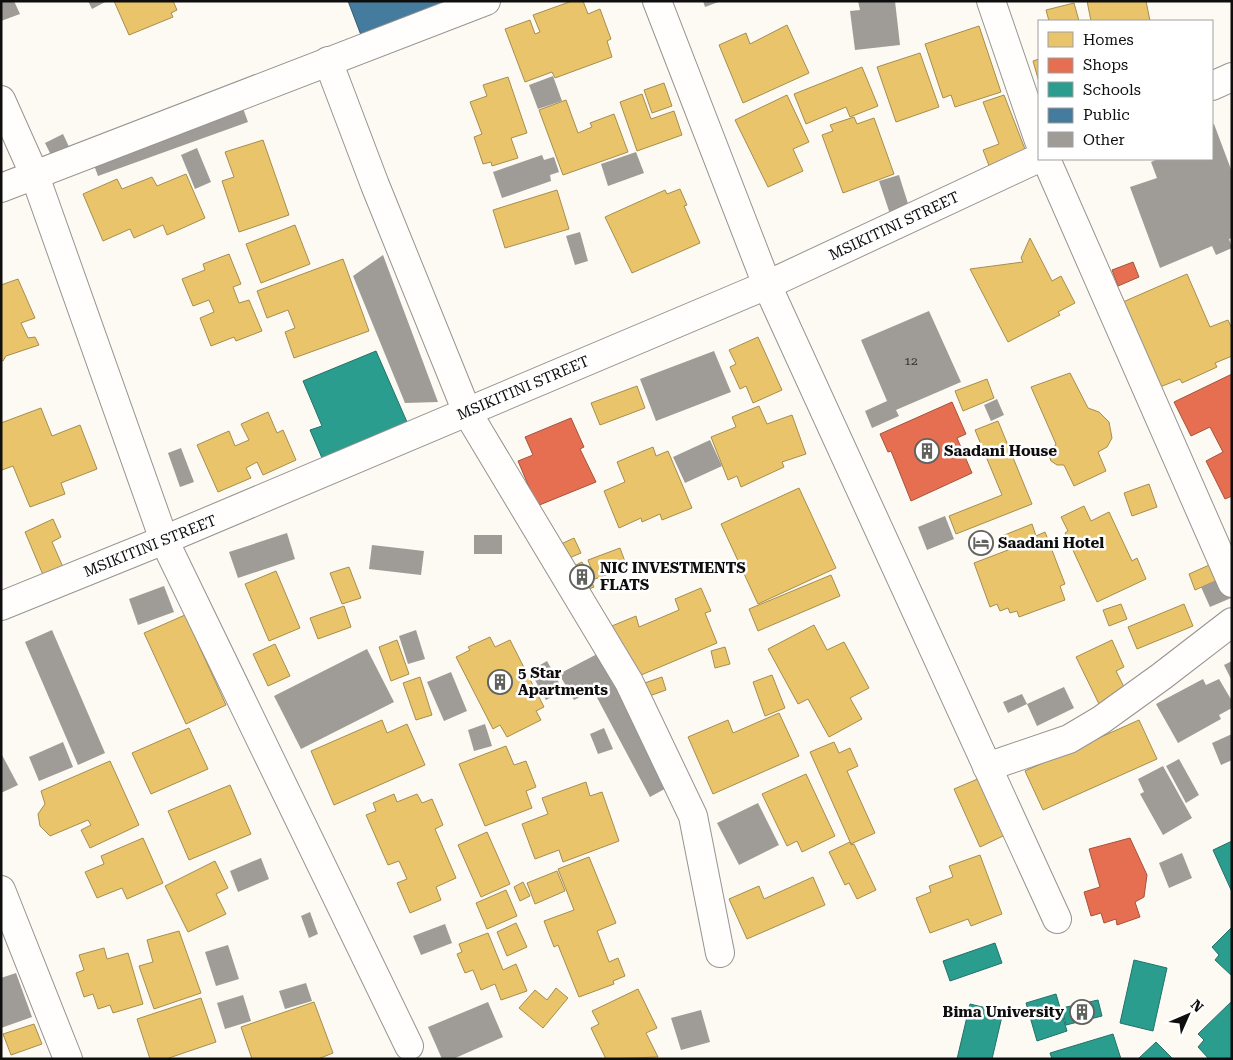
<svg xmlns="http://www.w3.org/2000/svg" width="1233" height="1060" font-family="'Roboto Serif',serif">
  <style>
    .homes { fill: #e9c46a; stroke: #a78d4e }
    .shops { fill: #e76f51; stroke: #a6523d }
    .schools { fill: #2a9d8f; stroke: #227268 }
    .public { fill: #457b9d; stroke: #345a72 }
    .building { fill: #9f9c98 }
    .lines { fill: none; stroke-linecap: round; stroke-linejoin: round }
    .minor-casing { stroke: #959491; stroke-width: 30 }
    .minor { stroke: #fffefd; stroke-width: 28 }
    .labels { text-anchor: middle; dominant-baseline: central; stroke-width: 5; stroke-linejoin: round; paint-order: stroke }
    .number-label { font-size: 12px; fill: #323230 }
    .street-label { font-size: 15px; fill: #0e0e0e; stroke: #fff }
    .poi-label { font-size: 15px; font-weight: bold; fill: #0e0e0e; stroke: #fff; text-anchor: start }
  </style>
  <rect width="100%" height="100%" fill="#fcfaf2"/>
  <g class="homes">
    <polygon points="114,1 173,1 177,10 171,13 173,17 129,35"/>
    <polygon points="572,1 583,1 588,14 600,9 611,39 607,41 612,57 555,78 552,72 525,82 505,29 530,20 535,34 540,32 533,15"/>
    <polygon points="1087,1 1146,1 1150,21 1091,21"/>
    <polygon points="1074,3 1079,21 1049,21 1046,10"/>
    <polygon points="787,25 809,73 743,103 719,45 746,33 750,44"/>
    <polygon points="979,26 1001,92 955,107 951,95 943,98 925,44"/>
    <polygon points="920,53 939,107 896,122 877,67"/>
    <polygon points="1039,59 1039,82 1033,61"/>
    <polygon points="862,67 878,106 850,117 846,107 806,124 794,94"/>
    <polygon points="508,77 527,133 511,138 518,158 492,166 491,162 483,164 474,137 482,134 470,102 487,96 483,85"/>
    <polygon points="664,83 672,106 652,113 644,90"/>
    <polygon points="642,94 651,119 674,111 682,135 637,151 620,102"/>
    <polygon points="787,95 809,142 793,149 803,171 768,187 735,120"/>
    <polygon points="1004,95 1030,162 993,176 983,150 999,144 983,102"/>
    <polygon points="566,100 578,133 592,127 590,123 614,114 628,152 563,175 539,110"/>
    <polygon points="854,117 857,124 874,118 894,174 843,193 822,135 833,131 830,125"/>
    <polygon points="263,140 289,215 239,232 222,181 234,177 225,152"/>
    <polygon points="186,174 205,218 167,235 163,225 134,238 130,229 103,241 83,194 117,179 122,189 152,177 157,186"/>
    <polygon points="680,189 687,205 684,206 700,243 632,273 605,217 665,190 667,194"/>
    <polygon points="557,190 569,229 505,248 493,210"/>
    <polygon points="295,225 310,264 261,283 246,244"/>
    <polygon points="1030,238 1052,281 1061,276 1075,303 1058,312 1060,315 1008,342 970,269 1023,262 1021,258"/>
    <polygon points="229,254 241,284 233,287 239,303 249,300 262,331 236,341 234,337 211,346 200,318 214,312 209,300 193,306 182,279 205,270 203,264"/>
    <polygon points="343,259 369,331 294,358 285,332 295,328 288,310 267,318 257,291"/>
    <polygon points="1187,274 1210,327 1228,320 1232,329 1232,356 1215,363 1217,367 1182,383 1180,379 1160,387 1123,302"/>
    <polygon points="18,279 35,318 21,323 28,338 35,337 39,345 6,356 3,361 1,360 1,285"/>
    <polygon points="758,337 782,390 753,403 746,386 740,389 730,367 736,364 729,350"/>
    <polygon points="1070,373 1088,408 1099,412 1109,422 1112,438 1107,447 1098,452 1106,471 1074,486 1064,465 1057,465 1051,461 1049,455 1056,444 1031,387"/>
    <polygon points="987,379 994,398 963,411 955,391"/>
    <polygon points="637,386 645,408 600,425 591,403"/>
    <polygon points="759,406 767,424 792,415 806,454 782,462 784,467 741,487 737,476 728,480 711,437 736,427 732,417"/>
    <polygon points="41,408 52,436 80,425 97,469 61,483 65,494 30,507 13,466 2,470 1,467 1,423"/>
    <polygon points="268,412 277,433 283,430 296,460 263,475 257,462 246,468 251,478 218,492 197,445 229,431 235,446 249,440 241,424"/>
    <polygon points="998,421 1032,504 956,534 949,516 1002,495 975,430"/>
    <polygon points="653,447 656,456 668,451 692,508 662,520 660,514 642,522 641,518 619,528 604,491 625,482 617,462"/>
    <polygon points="1149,484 1157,507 1132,516 1124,493"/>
    <polygon points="799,488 836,568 758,604 721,524"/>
    <polygon points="1084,506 1091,521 1109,512 1132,561 1137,558 1146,579 1097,602 1065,533 1068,531 1061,517"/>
    <polygon points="53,519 61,537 52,542 66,574 46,582 25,532"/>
    <polygon points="1032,524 1036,536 1045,532 1065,584 1060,586 1065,600 1019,617 1017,611 1010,613 1008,608 1000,611 997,604 990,607 974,563 1008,550 1002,536"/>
    <polygon points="574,538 581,553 567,559 561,544"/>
    <polygon points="620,548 627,567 595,579 588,560"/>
    <polygon points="582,562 594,587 581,592 570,568"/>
    <polygon points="1216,562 1222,578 1195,590 1189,574"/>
    <polygon points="349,567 361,598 342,604 330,573"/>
    <polygon points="276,571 300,628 269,641 245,584"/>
    <polygon points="831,575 840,596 758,631 749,609"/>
    <polygon points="701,588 711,611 705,613 717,643 634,678 607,628 636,616 639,627 679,610 675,599"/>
    <polygon points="1121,604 1127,619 1109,626 1103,610"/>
    <polygon points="1184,604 1193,626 1137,649 1128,627"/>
    <polygon points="344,606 351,627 318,639 310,618"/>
    <polygon points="185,615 226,705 186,724 144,633"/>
    <polygon points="814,625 827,650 844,642 869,688 850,698 862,719 829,737 808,699 798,704 768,649"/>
    <polygon points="490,637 495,647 510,640 544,707 536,711 541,720 507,737 500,725 493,729 456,657 470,650 468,647"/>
    <polygon points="397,640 409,674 391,681 379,647"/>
    <polygon points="1112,640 1124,667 1116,671 1126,691 1099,704 1076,657"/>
    <polygon points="275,644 290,676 268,686 253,654"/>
    <polygon points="725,647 730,664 715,668 711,651"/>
    <polygon points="772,675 785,708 765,716 753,682"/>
    <polygon points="420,677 432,715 416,720 403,683"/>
    <polygon points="662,677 666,690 641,699 636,686"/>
    <polygon points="779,713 799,756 713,794 688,737 728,720 733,733"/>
    <polygon points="382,720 387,733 407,724 425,765 334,805 311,751"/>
    <polygon points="1139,720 1157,759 1043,810 1025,771"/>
    <polygon points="189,728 208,769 151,794 132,753"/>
    <polygon points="834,742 839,753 850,748 858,766 847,771 875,833 851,844 810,752"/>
    <polygon points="506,746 514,765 526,761 536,787 526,791 532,808 485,826 459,764"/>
    <polygon points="110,761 139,825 90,848 81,830 91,825 88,820 50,836 40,826 38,814 45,804 41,791"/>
    <polygon points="806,774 835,836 802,852 797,841 787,846 762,794"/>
    <polygon points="980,778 1005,835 980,847 954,789"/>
    <polygon points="586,782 590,796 602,792 619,841 563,862 559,850 535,859 522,824 548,814 542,798"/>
    <polygon points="230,785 251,834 189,860 168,811"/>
    <polygon points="394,794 397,802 417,794 422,803 432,799 443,825 435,829 456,878 436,887 441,900 410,913 397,883 407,879 399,861 388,865 366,815 376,811 373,803"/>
    <polygon points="487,832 510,884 481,897 458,845"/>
    <polygon points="143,838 163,883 127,899 122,888 97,898 85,872 104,864 101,856"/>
    <polygon points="850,842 851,845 854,844 876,890 857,899 849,883 845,885 829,852"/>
    <polygon points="980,855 1002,914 971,926 968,919 930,933 916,898 931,892 929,886 953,877 949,866"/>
    <polygon points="589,857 616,923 597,931 609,962 618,958 625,976 613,981 614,984 579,997 558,945 554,947 544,921 574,910 558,869"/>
    <polygon points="215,861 228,888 216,894 226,914 188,932 165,886"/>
    <polygon points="557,871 565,891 535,904 527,883"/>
    <polygon points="813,877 825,905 747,939 729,899 759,886 764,899"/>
    <polygon points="523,882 530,896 520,901 514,887"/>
    <polygon points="506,890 517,916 487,929 476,903"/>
    <polygon points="516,923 527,947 507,956 497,932"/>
    <polygon points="179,931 201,993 154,1009 139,966 153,962 147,940"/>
    <polygon points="488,933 503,970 516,964 527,991 501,1000 495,984 481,990 473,970 465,973 457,954 462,952 459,944"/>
    <polygon points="104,948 107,959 128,953 143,1004 113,1013 110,1005 98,1009 93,994 84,997 76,973 84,970 79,955"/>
    <polygon points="556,988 568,998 543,1028 519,1008 535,990 547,1000"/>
    <polygon points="638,989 657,1028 646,1033 658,1057 606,1059 591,1028 599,1024 592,1011"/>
    <polygon points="201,998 216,1042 166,1059 150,1059 137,1019"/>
    <polygon points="314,1002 333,1053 318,1059 252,1059 241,1027"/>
    <polygon points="34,1024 42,1044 11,1055 3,1034"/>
  </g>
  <g class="shops">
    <polygon points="1133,262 1139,277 1118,286 1112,270"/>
    <polygon points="1232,374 1232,496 1225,499 1206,461 1223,452 1210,427 1191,436 1174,402"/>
    <polygon points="952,402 966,434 957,438 972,473 911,501 891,451 888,452 880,434"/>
    <polygon points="571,418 584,447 580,449 596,482 537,506 518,461 533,455 525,437"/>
    <polygon points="1130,838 1147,875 1144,897 1135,902 1140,917 1117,925 1116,919 1104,923 1101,913 1091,916 1084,892 1100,887 1089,849"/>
  </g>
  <g class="schools">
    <polygon points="376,351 407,422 322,458 310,430 322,426 303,381"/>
    <polygon points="1232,841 1232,892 1213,850"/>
    <polygon points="1232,927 1232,976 1215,960 1219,955 1212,947"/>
    <polygon points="995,943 1002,963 950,981 943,961"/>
    <polygon points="1134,960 1167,968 1153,1031 1120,1023"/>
    <polygon points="1056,994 1067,1031 1037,1041 1026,1003"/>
    <polygon points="1098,1000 1102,1016 1066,1025 1062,1008"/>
    <polygon points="1232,1001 1232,1059 1209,1059 1198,1047 1204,1040 1198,1034"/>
    <polygon points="970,1004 1003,1012 992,1059 957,1059"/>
    <polygon points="1113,1034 1121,1059 1052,1059 1050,1053"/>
    <polygon points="1156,1042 1173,1059 1138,1059"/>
  </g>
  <polygon class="public" points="348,1 477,1 364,43"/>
  <g class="building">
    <polygon points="5,1 14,1 20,14 1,21 1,3"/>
    <polygon points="88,1 107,1 92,9"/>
    <polygon points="703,1 721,1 705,7"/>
    <polygon points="858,1 895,1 900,45 855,50 850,11 860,10"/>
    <polygon points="553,76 562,101 538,109 529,85"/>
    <polygon points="240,100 248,122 98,176 90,154"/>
    <polygon points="1214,124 1232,172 1232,238 1229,239 1232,248 1216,255 1212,246 1160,268 1130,187 1157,178 1151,162 1158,159 1212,159 1212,125"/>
    <polygon points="63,134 71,151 53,159 45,143"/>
    <polygon points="197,148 211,182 195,189 181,155"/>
    <polygon points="636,152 644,173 608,186 601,164"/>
    <polygon points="542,155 544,160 554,157 559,172 550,175 551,181 502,198 493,172"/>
    <polygon points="899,175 910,210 891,217 879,181"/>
    <polygon points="580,232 588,261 575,265 566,236"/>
    <polygon points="383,255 438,402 405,403 353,276"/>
    <polygon points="929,311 961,382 896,410 899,416 872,428 865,411 887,401 861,340"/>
    <polygon points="714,351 731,392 656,421 640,379"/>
    <polygon points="997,399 1004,415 991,421 984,405"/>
    <polygon points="710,440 722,466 685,483 673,457"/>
    <polygon points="181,448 194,482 180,487 168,453"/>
    <polygon points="945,516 954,539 927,550 918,527"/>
    <polygon points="287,533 295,559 238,578 229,552"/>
    <rect x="474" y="535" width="28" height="19"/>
    <polygon points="372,545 424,551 421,575 369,569"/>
    <polygon points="1223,578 1231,598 1210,607 1201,587"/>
    <polygon points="164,586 174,612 138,625 129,599"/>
    <polygon points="52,630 105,753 78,765 25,642"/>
    <polygon points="416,630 425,659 408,664 399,636"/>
    <polygon points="367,649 394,702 301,749 274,696"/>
    <polygon points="599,653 670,786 650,797 593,690 574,700 559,674"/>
    <polygon points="547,661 563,690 546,700 530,671"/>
    <polygon points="1232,661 1232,681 1224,665"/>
    <polygon points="451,672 467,711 444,721 427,682"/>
    <polygon points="1203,679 1206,685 1219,679 1232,701 1232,708 1219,715 1221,719 1178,743 1156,704"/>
    <polygon points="1064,687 1074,708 1037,726 1027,704"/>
    <polygon points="1022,694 1027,704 1008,713 1003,702"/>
    <polygon points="485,724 492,746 474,751 468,730"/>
    <polygon points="604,728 613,749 598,754 590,734"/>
    <polygon points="1232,734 1232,760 1221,765 1212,743"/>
    <polygon points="63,742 73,767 39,781 29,757"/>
    <polygon points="1,753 18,785 1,793"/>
    <polygon points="1179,759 1199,795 1186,803 1166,766"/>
    <polygon points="1163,766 1192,818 1163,835 1140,794 1144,792 1138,779"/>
    <polygon points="758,803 779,845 739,865 717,823"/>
    <polygon points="1182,853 1192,878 1169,888 1159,863"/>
    <polygon points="261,858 269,879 238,892 230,871"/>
    <polygon points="310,912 318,934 309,938 301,916"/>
    <polygon points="445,924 452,943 421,955 413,936"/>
    <polygon points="228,945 239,979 216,986 205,952"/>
    <polygon points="16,973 32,1017 1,1028 1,978"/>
    <polygon points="306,983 312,1001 285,1009 279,991"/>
    <polygon points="243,995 251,1021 225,1029 217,1003"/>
    <polygon points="488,1002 503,1037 453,1059 442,1059 428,1027"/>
    <polygon points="701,1010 710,1042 681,1050 671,1018"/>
  </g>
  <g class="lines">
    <defs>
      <g id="minor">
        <polyline points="657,1 767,285 1057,919"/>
        <polyline points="991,1 1039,141"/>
        <polyline points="328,61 375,185 467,412 629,682 693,816 720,953"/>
        <polyline points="1212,86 1232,77"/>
        <polyline points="1,100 35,176 164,540 409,1046"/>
        <polyline points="1046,159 1232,583"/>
        <polyline points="1,188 486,1"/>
        <polyline points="1,606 164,540 767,285 1039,158"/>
        <polyline points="987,767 1069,739 1101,720 1162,676 1232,622"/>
        <polyline points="1,890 68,1059"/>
      </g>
    </defs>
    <use href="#minor" class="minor-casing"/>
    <use href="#minor" class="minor"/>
  </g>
  <defs>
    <symbol id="building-ring" viewBox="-11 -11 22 22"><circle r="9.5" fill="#fff" stroke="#61615e" stroke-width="1.5"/><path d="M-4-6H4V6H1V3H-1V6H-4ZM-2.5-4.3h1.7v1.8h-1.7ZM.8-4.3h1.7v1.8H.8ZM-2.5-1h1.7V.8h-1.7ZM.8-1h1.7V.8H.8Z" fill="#61615e"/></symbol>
    <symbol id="hotel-ring" viewBox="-11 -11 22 22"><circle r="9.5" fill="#fff" stroke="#61615e" stroke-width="1.5"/><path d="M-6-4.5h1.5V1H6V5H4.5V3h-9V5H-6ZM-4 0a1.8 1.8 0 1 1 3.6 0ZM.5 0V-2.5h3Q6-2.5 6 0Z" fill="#61615e"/></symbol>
  </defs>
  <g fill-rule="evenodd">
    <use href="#building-ring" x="913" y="437" width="28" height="28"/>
    <use href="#hotel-ring" x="967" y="529" width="28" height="28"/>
    <use href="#building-ring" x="568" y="563" width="28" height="28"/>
    <use href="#building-ring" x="486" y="668" width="28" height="28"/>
    <use href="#building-ring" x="1068" y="998" width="28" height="28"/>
  </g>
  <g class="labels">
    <g class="number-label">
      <text x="911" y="361">12</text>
    </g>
    <g class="street-label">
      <text transform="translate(894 226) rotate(-25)">MSIKITINI STREET</text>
      <text transform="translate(523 388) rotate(-23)">MSIKITINI STREET</text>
      <text transform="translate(150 546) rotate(-22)">MSIKITINI STREET</text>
    </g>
    <g class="poi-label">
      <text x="944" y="451">Saadani House</text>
      <text x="998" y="543">Saadani Hotel</text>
      <text x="600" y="568">NIC INVESTMENTS<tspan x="600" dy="17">FLATS</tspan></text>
      <text x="518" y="673">5 Star<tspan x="518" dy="17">Apartments</tspan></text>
      <text x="1064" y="1012" text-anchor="end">Bima University</text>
    </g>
  </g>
  <rect width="1233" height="1060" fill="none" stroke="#0e0e0e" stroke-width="5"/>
  <rect x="1038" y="20" width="175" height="140" fill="#ffffff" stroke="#9f9f9f"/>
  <rect x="1048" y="32" width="25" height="15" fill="#e9c46a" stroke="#9f9f9f"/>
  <text x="1083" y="45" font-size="15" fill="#0e0e0e">Homes</text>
  <rect x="1048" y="58" width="25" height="15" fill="#e76f51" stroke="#9f9f9f"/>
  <text x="1083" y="70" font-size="15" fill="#0e0e0e">Shops</text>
  <rect x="1048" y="82" width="25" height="15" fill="#2a9d8f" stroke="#9f9f9f"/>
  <text x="1083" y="95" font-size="15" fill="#0e0e0e">Schools</text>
  <rect x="1048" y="108" width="25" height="15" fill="#457b9d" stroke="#9f9f9f"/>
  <text x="1083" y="120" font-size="15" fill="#0e0e0e">Public</text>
  <rect x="1048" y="132" width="25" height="15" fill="#9f9c98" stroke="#9f9f9f"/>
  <text x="1083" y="145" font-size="15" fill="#0e0e0e">Other</text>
  <g transform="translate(1188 1015) rotate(45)" stroke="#ffffff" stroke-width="4" paint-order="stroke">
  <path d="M0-4L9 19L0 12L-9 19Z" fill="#0e0e0e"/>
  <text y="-8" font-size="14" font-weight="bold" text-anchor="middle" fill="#0e0e0e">N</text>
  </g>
</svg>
